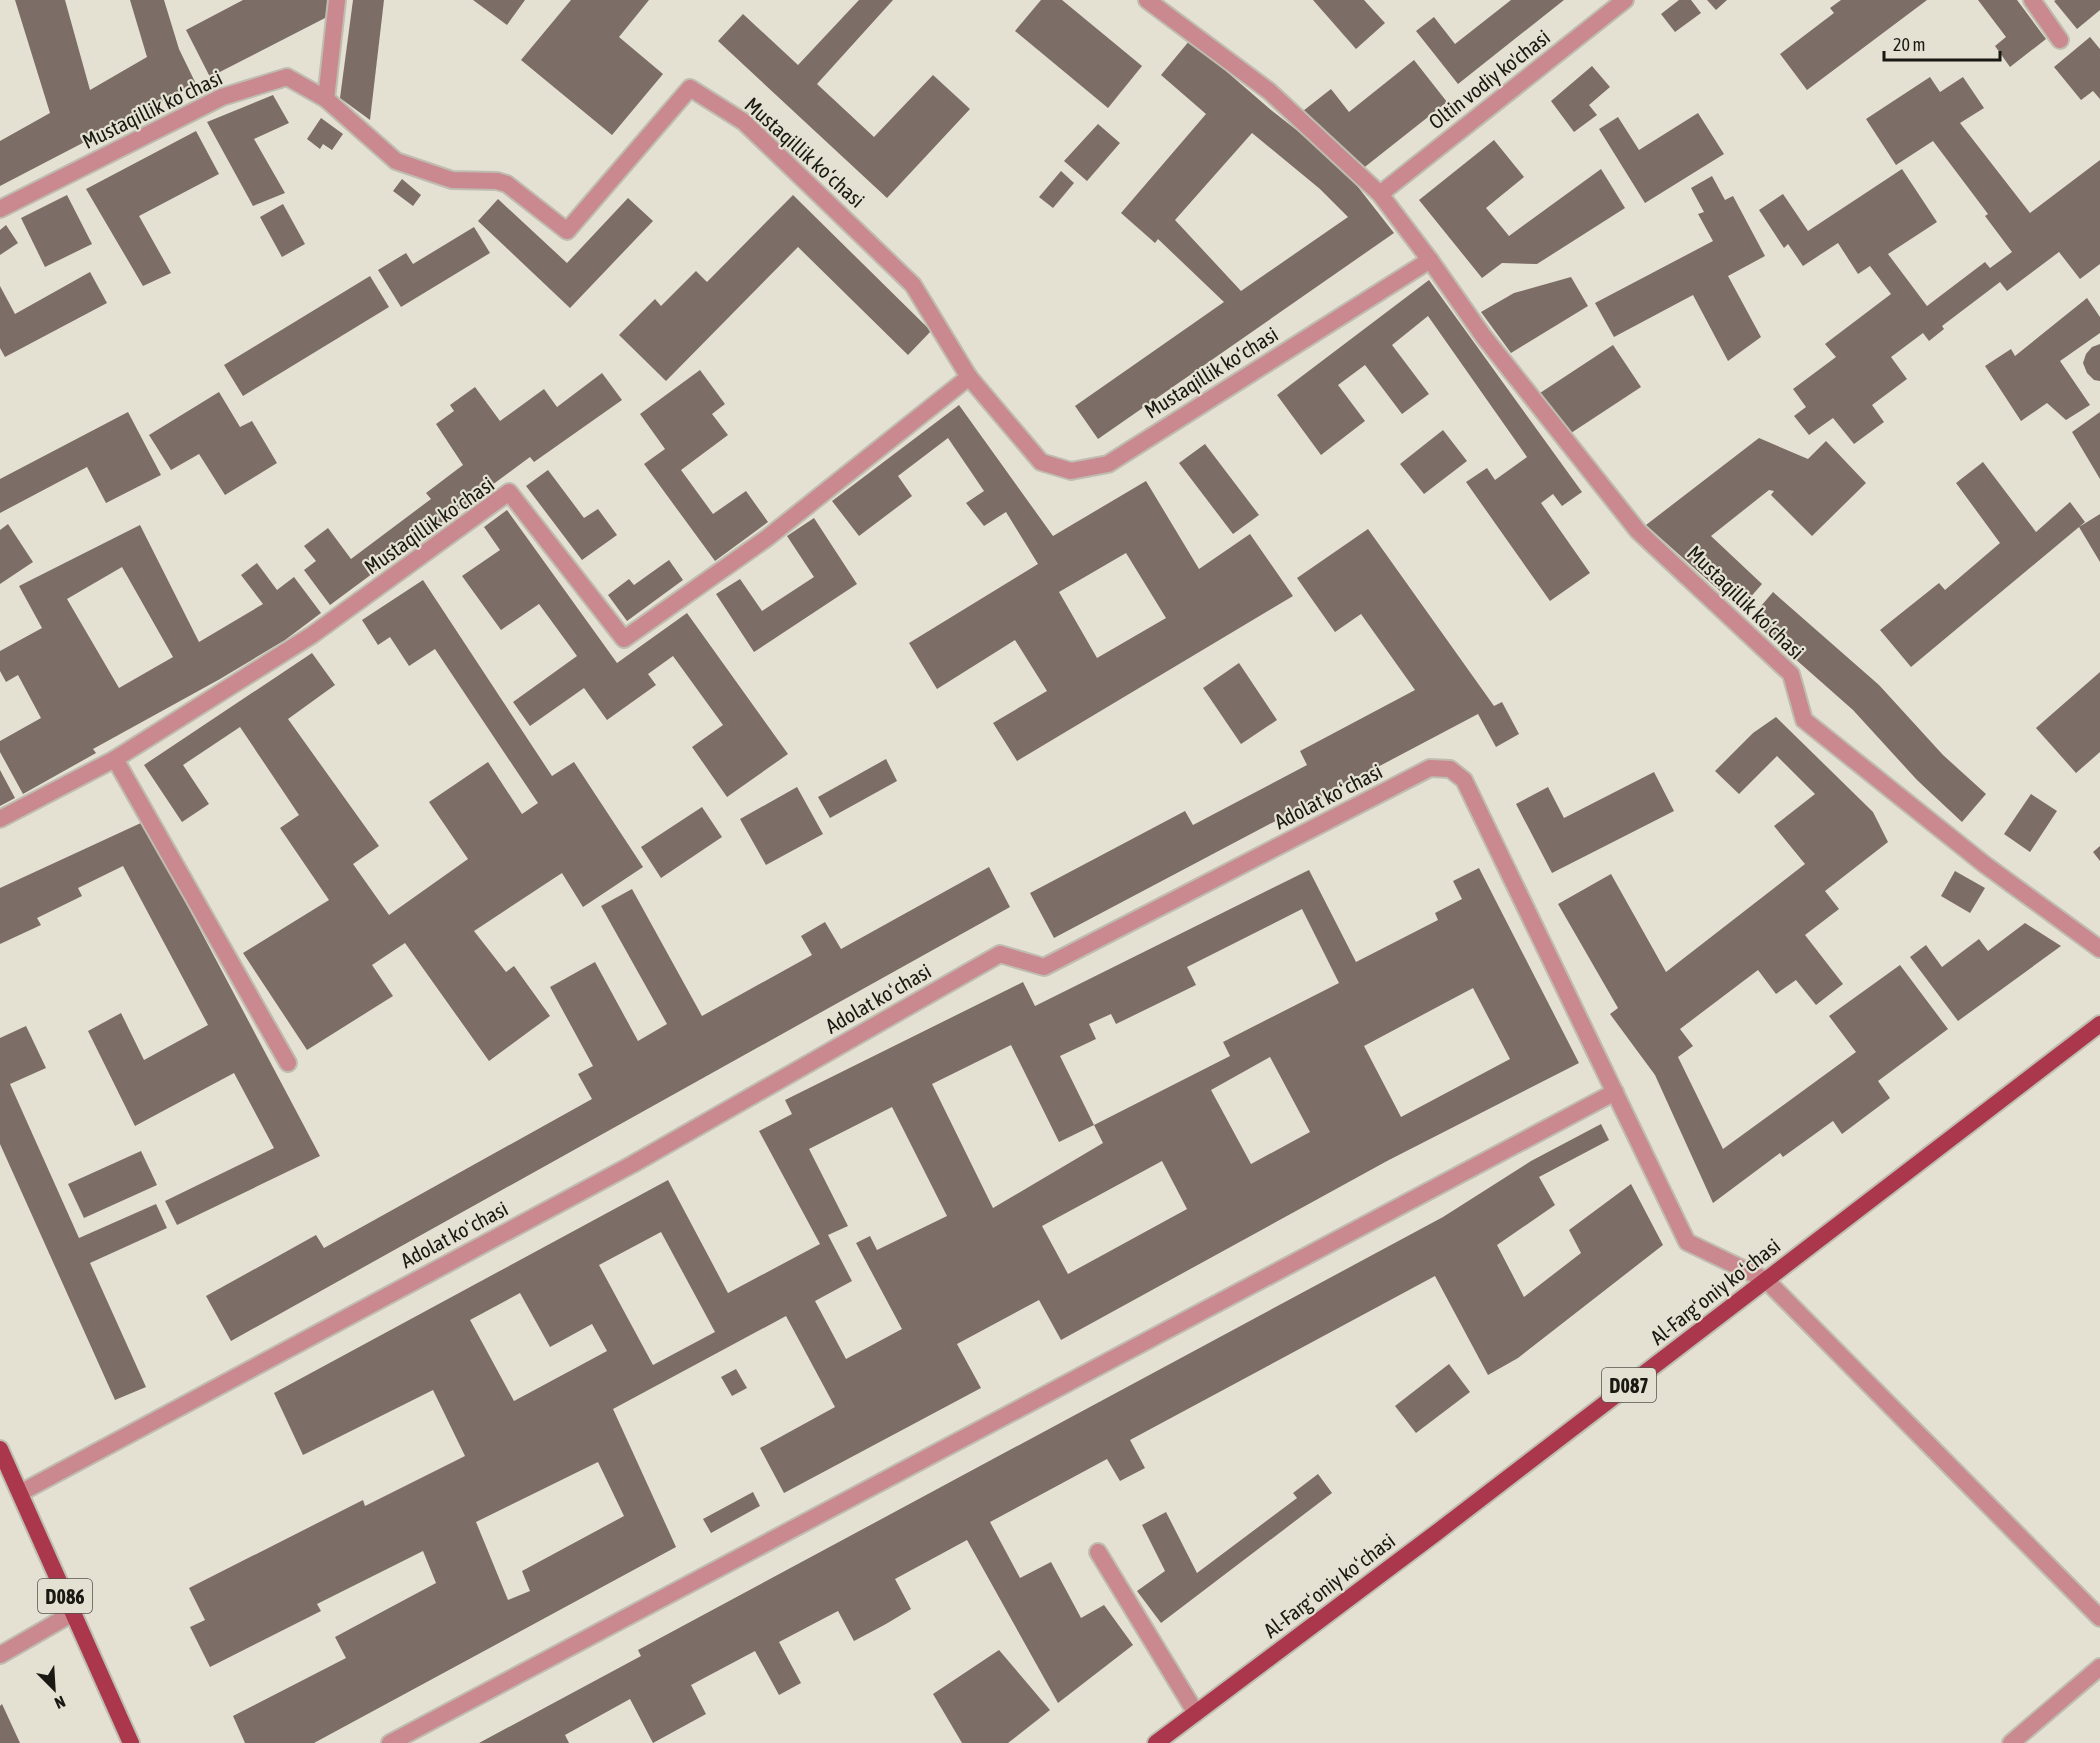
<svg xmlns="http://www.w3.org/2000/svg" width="2100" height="1743" font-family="'Asap Condensed',sans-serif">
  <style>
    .building { fill: #7c6e67; fill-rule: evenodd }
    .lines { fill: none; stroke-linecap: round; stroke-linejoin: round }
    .service-casing { stroke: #bfbdaf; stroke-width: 20 }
    .minor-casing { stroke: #bfbdaf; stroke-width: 20 }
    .primary-casing { stroke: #bfbdaf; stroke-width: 20 }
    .service { stroke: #ca898f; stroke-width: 16 }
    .minor { stroke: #ca898f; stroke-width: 16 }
    .primary { stroke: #aa374c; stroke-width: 16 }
    .labels { text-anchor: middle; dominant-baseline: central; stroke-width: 4.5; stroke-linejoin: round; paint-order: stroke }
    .shield { fill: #e4e1d2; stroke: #56544c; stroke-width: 1.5 }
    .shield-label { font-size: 20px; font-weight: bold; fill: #191812 }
    .street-label { font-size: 21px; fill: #191812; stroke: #e4e1d2 }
  </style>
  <rect width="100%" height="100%" fill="#e4e1d2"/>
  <g class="building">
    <polygon points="15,0 65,0 90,90 147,57 130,0 164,0 179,49 196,84 0,186 0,141 50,113"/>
    <polygon points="243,0 328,0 327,17 210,77 186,30"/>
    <polygon points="353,0 384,0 370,120 340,98"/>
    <polygon points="473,0 525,0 507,25"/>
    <polygon points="571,0 649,0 619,37 663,74 612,135 521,60"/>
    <polygon points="859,0 893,0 817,84 874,137 933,75 970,109 887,198 718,41 743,14 798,65"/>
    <polygon points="1041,0 1062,0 1142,66 1108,108 1015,31"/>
    <polygon points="1313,0 1364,0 1385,23 1356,49"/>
    <polygon points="1511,0 1564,0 1458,84 1416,31 1434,17 1455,44"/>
    <polygon points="1679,0 1691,0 1701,13 1675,32 1661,14"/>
    <polygon points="1707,0 1727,0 1716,10"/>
    <polygon points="1841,0 1927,0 1807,90 1780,54 1834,13 1830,8"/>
    <polygon points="1978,0 2017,0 2046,39 2010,67 1995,46 2006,37"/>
    <polygon points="2056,0 2100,0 2100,10 2077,29 2054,1"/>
    <polygon points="2090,37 2100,49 2100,99 2093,91 2081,100 2054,67"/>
    <path d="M1190 40 1271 110 1340 164 1394 233 1098 439 1075 406 1224 302 1158 239 1155 243 1121 213 1206 114 1161 75ZM1252 133 1320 189 1348 217 1241 291 1175 220Z"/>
    <polygon points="1414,60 1447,102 1361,170 1303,111 1331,89 1349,112"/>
    <polygon points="1592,66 1610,87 1589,105 1597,115 1574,132 1551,101"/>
    <polygon points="1930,77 1940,92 1963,77 1984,108 1960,123 2030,213 2100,160 2100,264 2080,279 2059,252 2007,291 2000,282 1942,326 1944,329 1929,341 1923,333 1891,357 1907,379 1872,405 1884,422 1854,444 1833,418 1809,435 1794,416 1806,407 1793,389 1836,357 1825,344 1891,294 1870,266 1858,274 1838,243 1803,266 1788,244 1784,248 1759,210 1783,194 1808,231 1902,169 1937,222 1888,254 1927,306 1985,262 1990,268 2012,252 1985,216 1988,214 1933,141 1896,165 1866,119"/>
    <polygon points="273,95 289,123 254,139 285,193 253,206 207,122"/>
    <polygon points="1698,113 1724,154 1645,203 1599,129 1618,117 1639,150"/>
    <polygon points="321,118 343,134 332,150 323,144 320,149 307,139"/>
    <polygon points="1098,124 1120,143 1087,181 1064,161"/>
    <polygon points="196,131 219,174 139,216 171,273 143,286 86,189"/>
    <polygon points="1494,140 1524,177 1486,208 1509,236 1601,169 1625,208 1537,264 1502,263 1482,278 1419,200"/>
    <polygon points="1061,171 1074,183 1053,208 1039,197"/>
    <polygon points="1712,176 1725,200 1733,196 1765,256 1728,276 1761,337 1728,361 1693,295 1614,337 1595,303 1713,241 1698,214 1704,212 1691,188"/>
    <polygon points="402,179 421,195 413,206 393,191"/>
    <polygon points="67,195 92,244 45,267 21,218"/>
    <polygon points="793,195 931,331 908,355 798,247 666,381 619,335 655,299 661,306 696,271 707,282"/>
    <polygon points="628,198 653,221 570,308 478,221 498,199 567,263"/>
    <polygon points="283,204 305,244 282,257 260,217"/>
    <polygon points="6,225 18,243 0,255 0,230"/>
    <polygon points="474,227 490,253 401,307 378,270 406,253 413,264"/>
    <polygon points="90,272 107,303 5,357 0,348 0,286 15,314"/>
    <polygon points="370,276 389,307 243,396 224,365"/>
    <polygon points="1571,277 1588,306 1511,353 1481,312 1514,293"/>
    <polygon points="1429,280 1582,492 1562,506 1553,494 1541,503 1590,573 1550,601 1466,482 1487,468 1495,480 1527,457 1428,316 1392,345 1429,394 1402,414 1365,365 1338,385 1365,421 1321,455 1277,395"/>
    <polygon points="2087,298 2100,317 2100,333 2060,361 2090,405 2066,420 2047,403 2021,421 1985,366 2011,349 2015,356"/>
    <polygon points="2100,344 2100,381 2094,380 2087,373 2083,363 2086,354 2092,347"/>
    <polygon points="1613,345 1641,387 1568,435 1540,393"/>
    <polygon points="700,370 725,404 712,414 728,435 681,470 713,514 746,491 768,522 715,561 644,464 665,449 640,414"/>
    <polygon points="602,373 622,400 534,462 530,457 330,605 304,570 316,561 304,546 328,528 351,559 431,499 426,493 463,465 436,424 454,411 450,405 475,387 500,421 544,389 557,407"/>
    <polygon points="219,392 240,427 252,421 277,463 225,495 199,454 171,470 149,435"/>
    <path d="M959 405 1053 536 1146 481 1199 569 1250 534 1293 596 1017 761 993 723 1047 691 1015 640 937 689 909 643 1038 564 1006 512 984 526 966 503 984 491 948 438 898 476 912 496 859 536 832 501ZM1126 553 1166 618 1097 658 1059 592Z"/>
    <polygon points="128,412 161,475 106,503 87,467 0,513 0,479"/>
    <polygon points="2100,412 2100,479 2072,432"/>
    <polygon points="1443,430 1467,461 1424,494 1400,464"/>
    <polygon points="1759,438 1808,459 1826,441 1866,483 1812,536 1771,495 1774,491 1769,490 1711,536 1762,584 1740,609 1646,525"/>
    <polygon points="1205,444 1259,515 1233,534 1179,463"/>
    <polygon points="1983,462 2036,532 2070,502 2085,522 2079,527 2100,514 2100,562 2079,527 1911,667 1880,630 1939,583 1945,590 2000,543 1956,483"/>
    <polygon points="548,470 584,518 598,509 617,535 582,560 526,486"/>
    <polygon points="507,510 617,663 687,613 788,754 727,797 692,747 723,725 673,656 648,674 656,685 607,720 584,688 530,726 513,702 577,656 539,604 501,630 462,576 500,550 484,527"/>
    <polygon points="814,518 857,584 754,652 716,594 740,579 762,611 814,577 787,536"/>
    <polygon points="8,524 33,562 0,584 0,530"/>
    <path d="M140 525 199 642 263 604 241 575 257 563 277 590 294 577 321 613 285 640 220 679 93 749 96 753 23 794 0 752V741L41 718 18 675 6 682 0 671V651L42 628 19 586ZM122 567 173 657 119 688 67 599Z"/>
    <polygon points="1368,529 1494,706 1502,702 1519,734 1496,747 1478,714 1054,938 1030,893 1185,811 1193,825 1307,765 1300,751 1415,690 1361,614 1335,632 1297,578"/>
    <polygon points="669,560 683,580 627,621 608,595 629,579 634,585"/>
    <polygon points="423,580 552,776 574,762 643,867 583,907 562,873 474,931 506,972 514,966 550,1016 489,1061 405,943 372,965 393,996 307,1050 243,953 329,900 280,828 299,815 240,727 183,765 209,804 182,822 144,765 312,653 335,685 288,719 379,846 353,864 389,915 468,859 429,802 488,762 522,814 538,803 435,649 409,666 390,637 378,645 362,620"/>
    <polygon points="1773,592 1879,685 1943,755 1986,794 1962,822 1917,780 1853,710 1750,619"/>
    <polygon points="1239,663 1277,720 1241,744 1203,688"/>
    <polygon points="2100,672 2100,752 2076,773 2036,728"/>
    <polygon points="1776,717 1873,812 1888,842 1825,891 1839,909 1805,935 1843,984 1816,1005 1796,980 1776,994 1758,970 1680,1029 1693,1046 1678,1057 1723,1149 1856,1052 1829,1016 1900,965 1948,1029 1878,1081 1890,1098 1842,1134 1833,1121 1783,1157 1780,1153 1713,1203 1655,1075 1610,1014 1618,1008 1558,904 1611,874 1666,972 1805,864 1774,826 1815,794 1777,756 1739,794 1715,771 1753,733"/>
    <polygon points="886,759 897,781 830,818 818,797"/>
    <polygon points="0,770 15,798 0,806"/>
    <polygon points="1654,772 1674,811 1552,873 1516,804 1548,787 1564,818"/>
    <polygon points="797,787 823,834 766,865 740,819"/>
    <polygon points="2031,794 2057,811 2030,852 2004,834"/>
    <polygon points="702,807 722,837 661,878 641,847"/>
    <polygon points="143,822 320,1156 177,1225 165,1201 274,1148 234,1073 135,1126 88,1031 121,1013 144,1060 208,1025 123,866 78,888 82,896 37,918 41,925 0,944 0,888"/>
    <polygon points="2100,846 2100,861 2093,852"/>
    <polygon points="989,867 1010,907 231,1341 206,1296 316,1235 324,1248 592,1099 578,1074 593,1066 550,987 595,962 638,1041 667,1024 601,906 632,889 702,1016 812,955 801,936 825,922 841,949"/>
    <path d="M1479 868 1579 1063 1387 1161 1061 1340 1039 1300 957 1344 981 1388 784 1493 760 1448 835 1407 786 1316 613 1409 676 1547 314 1743H245L233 1716 346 1658 335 1637 436 1583 423 1551 317 1604 321 1611 210 1667 190 1627 205 1620 189 1588 363 1500 365 1506 465 1456 433 1390 303 1455 274 1393 668 1180 728 1293 820 1244 759 1131 792 1114 785 1100 1023 982 1035 1006 1309 870 1356 962 1438 920 1435 913 1462 899 1453 881ZM1302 909 1339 983 1223 1042 1230 1056 1094 1125 1103 1143 993 1208 932 1084 1011 1045 1059 1142 1094 1125 1060 1056 1096 1039 1089 1024 1111 1014 1116 1024 1196 985 1187 967ZM1473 988 1510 1059 1401 1117 1364 1046ZM1270 1057 1310 1132 1251 1164 1211 1090ZM892 1107 947 1216 877 1250 870 1236 856 1243 902 1329 846 1359 815 1301 852 1281 828 1235 848 1226 809 1149ZM1162 1161 1187 1209 1068 1274 1042 1226ZM661 1232 715 1332 653 1365 599 1265ZM520 1293 550 1347 592 1324 607 1351 514 1401 470 1320ZM598 1462 624 1516 522 1571 530 1591 508 1600 476 1522Z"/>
    <polygon points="1955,871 1985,888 1970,913 1941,896"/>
    <polygon points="2025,923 2061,946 1958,1021 1910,957 1926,945 1942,967 1979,939 1988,951"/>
    <polygon points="26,1026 46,1068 10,1084 79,1238 156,1204 167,1228 90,1263 146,1387 115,1400 0,1144 0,1038"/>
    <polygon points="1601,1124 1609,1140 1539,1177 1555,1205 1497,1245 1524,1297 1581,1253 1569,1230 1631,1184 1663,1245 1518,1358 1488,1375 1435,1276 1130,1440 1145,1468 1120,1481 1107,1459 990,1522 1020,1578 1051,1562 1081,1618 1104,1605 1133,1645 1058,1703 967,1540 895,1579 911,1609 886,1624 854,1641 838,1611 779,1642 801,1683 779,1695 755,1651 691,1685 706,1714 653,1743 630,1699 565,1735 569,1743 479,1743 641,1656 638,1650 1443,1217 1531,1161"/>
    <polygon points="141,1151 157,1185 84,1218 68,1184"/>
    <polygon points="1449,1364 1470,1392 1416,1433 1395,1406"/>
    <polygon points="736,1369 747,1388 732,1396 721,1377"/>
    <polygon points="1318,1474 1332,1493 1161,1623 1137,1591 1165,1571 1142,1525 1166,1512 1197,1573 1297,1498 1293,1493"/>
    <polygon points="753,1492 760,1506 711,1533 703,1519"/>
    <polygon points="999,1650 1050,1710 1008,1743 962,1743 933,1694"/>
    <polygon points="2,1704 20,1743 0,1743 0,1706"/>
  </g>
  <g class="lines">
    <defs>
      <polyline id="service" points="1098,1552 1196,1713"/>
      <g id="minor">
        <polyline points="337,0 326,99 396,161 452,180 497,181 507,184 567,231 690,88 744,122 913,285 969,377"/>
        <polyline points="1147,0 1269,91 1380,194 1430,260 1484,337 1638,531 1791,674 1804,720 1984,864 2100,949"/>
        <polyline points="2032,0 2060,40"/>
        <polyline points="1380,194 1625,0"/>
        <polyline points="0,209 222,97 287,77 326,99"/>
        <polyline points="115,759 288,1063"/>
        <polyline points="0,819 115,759 312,635 509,492 624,639 767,538 969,377 1041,462 1071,471 1108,464 1430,260"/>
        <polyline points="20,1493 633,1164 1000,954 1044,967 1430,768 1450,769 1464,780 1687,1242 1766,1280 2100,1618"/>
        <polyline points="0,1655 73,1613"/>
        <polyline points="390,1743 1615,1092"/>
        <polyline points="2011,1743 2100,1667"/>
      </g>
      <g id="primary">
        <polyline points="0,1449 131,1743"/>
        <polyline points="1156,1743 1436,1533 2100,1024"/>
      </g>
    </defs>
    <use href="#service" class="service-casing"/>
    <use href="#minor" class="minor-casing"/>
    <use href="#primary" class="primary-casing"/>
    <use href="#service" class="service"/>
    <use href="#minor" class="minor"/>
    <use href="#primary" class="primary"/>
  </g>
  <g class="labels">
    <g class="shield">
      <rect x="1602" y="1368" width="54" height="34" rx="4.5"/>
      <rect x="38" y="1579" width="54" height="34" rx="4.5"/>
    </g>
    <g class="shield-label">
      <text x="1629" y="1385">D087</text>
      <text x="65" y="1596">D086</text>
    </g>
    <g class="street-label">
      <text transform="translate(1489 79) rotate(-38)">Oltin vodiy ko'chasi</text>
      <text transform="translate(152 109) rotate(-26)">Mustaqillik ko‘chasi</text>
      <text transform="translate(805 152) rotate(42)">Mustaqillik ko‘chasi</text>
      <text transform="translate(1211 372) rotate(-32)">Mustaqillik ko‘chasi</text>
      <text transform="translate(429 525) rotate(-35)">Mustaqillik ko‘chasi</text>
      <text transform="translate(1746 602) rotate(44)">Mustaqillik ko‘chasi</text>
      <text transform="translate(1328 796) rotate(-27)">Adolat koʻchasi</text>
      <text transform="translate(878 998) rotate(-30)">Adolat koʻchasi</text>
      <text transform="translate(454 1234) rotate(-28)">Adolat koʻchasi</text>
      <text transform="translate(1715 1291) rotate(-38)">Al-Fargʻoniy koʻchasi</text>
      <text transform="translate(1329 1585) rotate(-37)">Al-Fargʻoniy koʻchasi</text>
    </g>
  </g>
  <g transform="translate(54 1689) rotate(156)" stroke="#e4e1d2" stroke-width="4.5" paint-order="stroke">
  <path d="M0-4.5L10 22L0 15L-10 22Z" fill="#191812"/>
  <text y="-9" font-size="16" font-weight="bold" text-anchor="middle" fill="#191812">N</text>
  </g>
  <path d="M1884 51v9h116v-9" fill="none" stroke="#191812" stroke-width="3"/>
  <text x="1893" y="51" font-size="18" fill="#191812" stroke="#e4e1d2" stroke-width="4.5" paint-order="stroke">20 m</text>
</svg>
